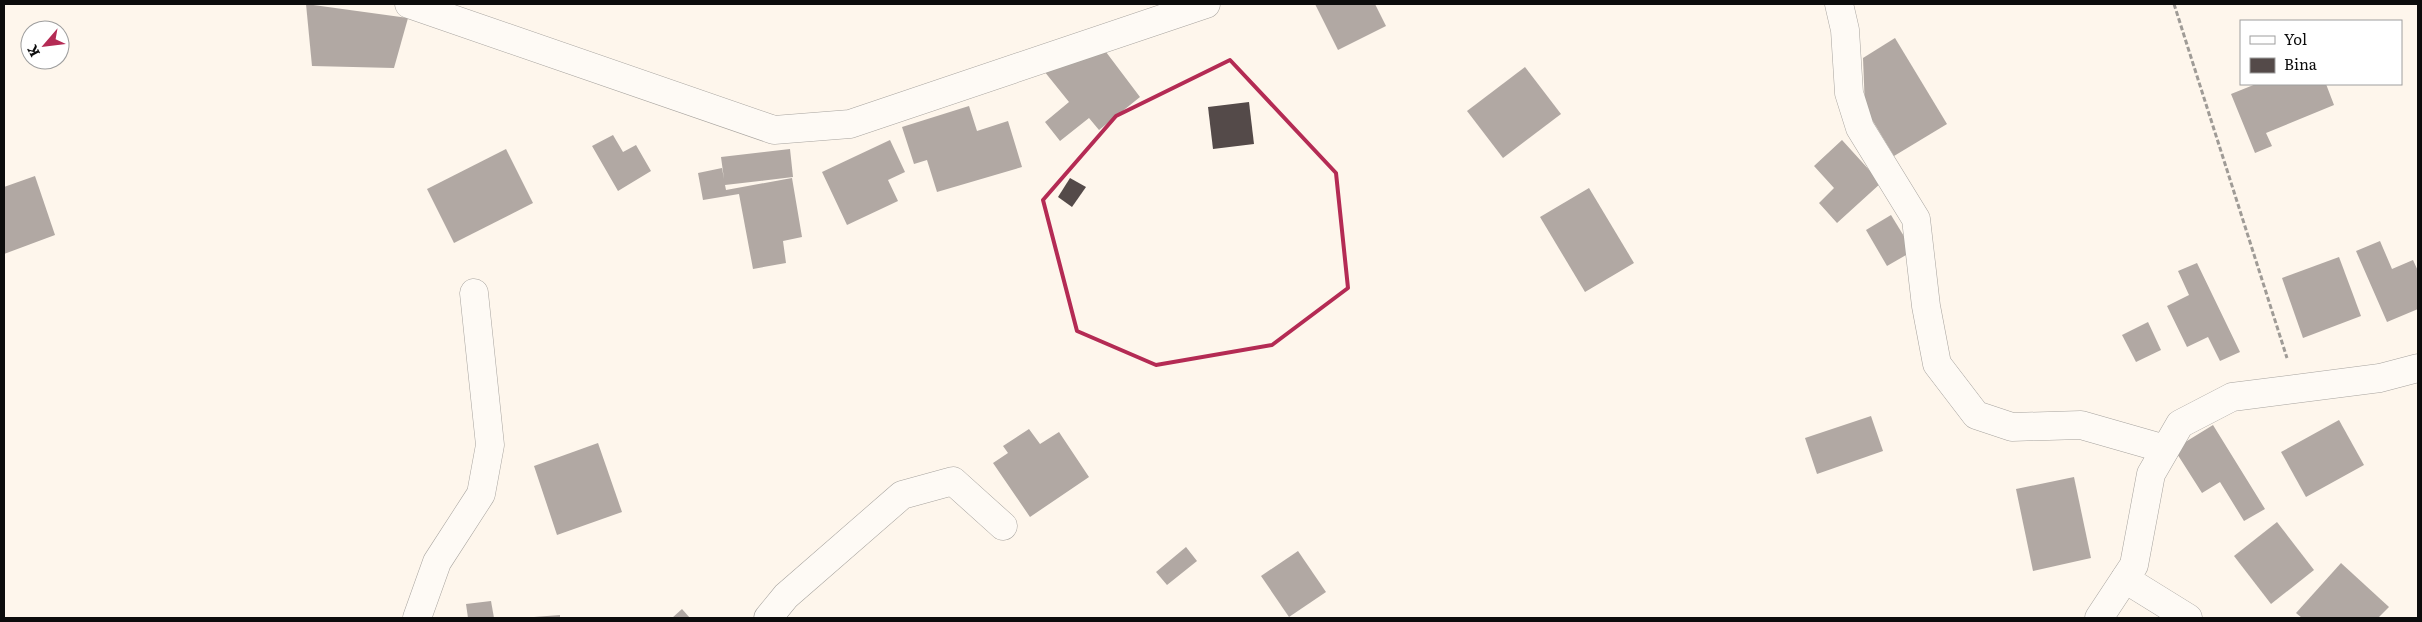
<svg xmlns="http://www.w3.org/2000/svg" width="2422" height="622" font-family="Literata,serif">
  <style>
    .building { fill: #544a49 }
    .lines { fill: none; stroke-linecap: round; stroke-linejoin: round }
    .minor-casing { stroke: #3f3f3f; stroke-width: 29 }
    .path { stroke: #2e2e2e; stroke-width: 3; stroke-dasharray: 5 2.5; stroke-linecap: butt }
    .minor { stroke: #fff; stroke-width: 28 }
    .marked { fill: none; stroke: #b42b54; stroke-width: 4; stroke-linejoin: round }
  </style>
  <rect width="100%" height="100%" fill="#fef6ec"/>
  <g class="building">
    <polygon points="306,4 408,18 394,68 312,66"/>
    <polygon points="1315,4 1375,4 1386,26 1338,50"/>
    <polygon points="1895,38 1947,124 1894,156 1865,108 1863,58"/>
    <polygon points="1103,48 1140,97 1099,130 1089,118 1060,141 1045,122 1069,102 1044,71"/>
    <polygon points="1525,67 1561,114 1503,158 1467,111"/>
    <polygon points="2256,84 2326,84 2334,105 2266,133 2272,146 2255,153 2231,94"/>
    <polygon points="1249,102 1254,144 1213,149 1208,107"/>
    <polygon points="969,106 977,131 1008,121 1022,167 937,192 927,160 914,164 902,127"/>
    <polygon points="613,135 623,152 636,145 651,171 618,191 592,146"/>
    <polygon points="890,140 905,172 888,180 898,201 847,225 822,172"/>
    <polygon points="1842,140 1881,183 1837,223 1819,203 1834,188 1814,166"/>
    <polygon points="506,149 533,203 454,243 427,189"/>
    <polygon points="790,149 793,177 725,185 726,190 792,178 802,237 783,241 786,263 753,269 739,194 703,200 698,173 722,168 724,179 721,157"/>
    <polygon points="35,176 55,235 4,254 4,187"/>
    <polygon points="1070,178 1086,187 1072,207 1058,197"/>
    <polygon points="1589,188 1634,263 1585,292 1540,217"/>
    <polygon points="1891,215 1913,251 1887,266 1866,230"/>
    <polygon points="2380,241 2392,269 2413,260 2418,271 2418,309 2387,322 2356,251"/>
    <polygon points="2339,257 2361,316 2303,338 2282,278"/>
    <polygon points="2197,263 2240,352 2220,361 2208,337 2187,347 2167,306 2189,295 2178,271"/>
    <polygon points="2148,322 2161,350 2136,362 2122,335"/>
    <polygon points="1871,416 1883,451 1817,474 1805,438"/>
    <polygon points="2339,420 2364,465 2306,497 2281,452"/>
    <polygon points="2213,425 2265,509 2244,521 2220,482 2202,493 2174,449"/>
    <polygon points="1029,429 1040,444 1059,432 1089,477 1030,517 993,463 1008,453 1003,446"/>
    <polygon points="598,443 622,512 557,535 534,466"/>
    <polygon points="2074,477 2091,558 2033,571 2016,489"/>
    <polygon points="2277,522 2314,570 2271,604 2234,556"/>
    <polygon points="1186,547 1197,561 1167,585 1156,572"/>
    <polygon points="1298,551 1326,592 1289,617 1261,576"/>
    <polygon points="2341,563 2389,607 2378,618 2302,618 2296,613"/>
    <polygon points="491,601 494,618 468,618 466,604"/>
    <polygon points="682,609 690,618 672,618"/>
    <polygon points="560,615 560,618 534,618 534,617"/>
  </g>
  <g class="lines">
    <defs>
      <g id="minor">
        <polyline points="409,4 774,130 850,124 1206,4"/>
        <polyline points="1839,4 1845,30 1849,93 1860,128 1916,219 1926,306 1937,364 1976,415 2012,427 2081,425 2165,449"/>
        <polyline points="2125,579 2188,618"/>
        <polyline points="417,618 437,562 481,494 490,445 474,293"/>
        <polyline points="768,618 786,596 902,495 953,481 1003,526"/>
        <polyline points="2099,618 2134,565 2151,474 2180,424 2232,397 2380,378 2418,368"/>
      </g>
    </defs>
    <use href="#minor" class="minor-casing"/>
    <polyline class="path" points="2174,4 2287,358"/>
    <use href="#minor" class="minor"/>
  </g>
  <path d="M0 0H2422V622H0ZM1230 60 1336 173 1348 288 1272 345 1156 365 1077 331 1043 200 1116 116Z" fill="#fef6ec" fill-opacity=".55" fill-rule="evenodd"/>
  <path class="marked" d="M1230 60 1336 173 1348 288 1272 345 1156 365 1077 331 1043 200 1116 116Z"/>
  <rect width="2422" height="622" fill="none" stroke="#0c0c0c" stroke-width="10"/>
  <rect x="2240" y="20" width="162" height="65" fill="#ffffff" stroke="#9e9e9e"/>
  <rect x="2250" y="36" width="25" height="8" fill="#ffffff" stroke="#9e9e9e"/>
  <text x="2284" y="45" font-size="15" fill="#0c0c0c">Yol</text>
  <rect x="2250" y="58" width="25" height="15" fill="#544a49" stroke="#9e9e9e"/>
  <text x="2284" y="70" font-size="15" fill="#0c0c0c">Bina</text>
  <g transform="translate(45 45) rotate(242)"><circle r="24" fill="#ffffff" stroke="#9e9e9e"/>
  <path d="M0-4L9 19L0 12L-9 19Z" fill="#b42b54"/>
  <text y="-8" font-size="14" font-weight="bold" text-anchor="middle" fill="#0c0c0c">K</text>
  </g>
</svg>
